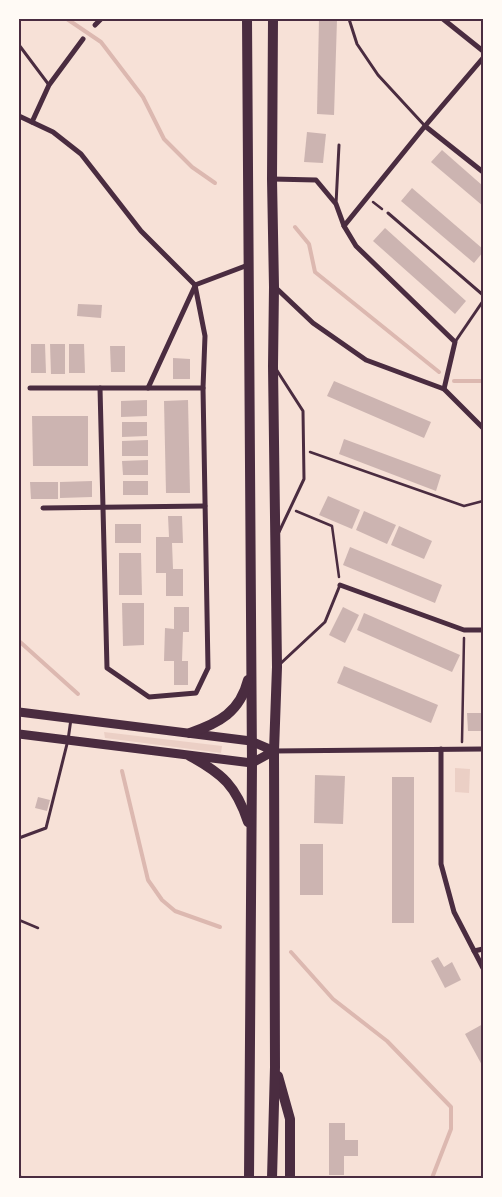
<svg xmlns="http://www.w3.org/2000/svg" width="502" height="1197" font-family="Rubik,sans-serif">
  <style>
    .green { fill: #ebcfc5 }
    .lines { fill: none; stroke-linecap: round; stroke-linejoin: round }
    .stream { stroke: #dcb8b0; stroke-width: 4 }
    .building { fill: #ccb4b1 }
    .path { stroke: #4a2c40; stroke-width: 2.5 }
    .service { stroke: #4a2c40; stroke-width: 3 }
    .minor { stroke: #4a2c40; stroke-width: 5 }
    .secondary { stroke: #4a2c40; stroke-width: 9 }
    .trunk { stroke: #4a2c40; stroke-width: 10 }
    .neatline { fill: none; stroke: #4a2c40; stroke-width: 2 }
  </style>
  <rect width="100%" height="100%" fill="#f7e1d7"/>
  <g class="green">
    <polygon points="104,732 222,746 221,753 105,738"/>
    <polygon points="455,768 470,769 469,793 455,792"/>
  </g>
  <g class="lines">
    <g class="stream">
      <polyline points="67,19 101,42 143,97 164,139 192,167 215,183"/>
      <polyline points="295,227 309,244 315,272 439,372"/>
      <polyline points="454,381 483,381"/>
      <polyline points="19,641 78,694"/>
      <polyline points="122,771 148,880 162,900 175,911 220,927"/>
      <polyline points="291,952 333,999 387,1041 451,1107 451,1129 432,1178"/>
    </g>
  </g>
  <g class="building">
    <polygon points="319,19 337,19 334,115 317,114"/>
    <polygon points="307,132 326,134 323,163 304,162"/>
    <polygon points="442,150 483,186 483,206 431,162"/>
    <polygon points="412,188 483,249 483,252 474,263 401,201"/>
    <polygon points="385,228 466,301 455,314 373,241"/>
    <polygon points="78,304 102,305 101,318 77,316"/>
    <polygon points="31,344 45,344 46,373 31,373"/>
    <polygon points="50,344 65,344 65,374 51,374"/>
    <polygon points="69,344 84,344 85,373 69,373"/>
    <polygon points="110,346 125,346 125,372 111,372"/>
    <polygon points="173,358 190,359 190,379 173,379"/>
    <polygon points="334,381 431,422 424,438 327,396"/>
    <polygon points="147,400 147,416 121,417 121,401"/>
    <polygon points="188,400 190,493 166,493 164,401"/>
    <polygon points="32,416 88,416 88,466 33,466"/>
    <polygon points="122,422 147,422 147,436 122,437"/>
    <polygon points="344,439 441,475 436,491 339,454"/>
    <polygon points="148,440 148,456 122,456 122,441"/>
    <polygon points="148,460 148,475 123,475 122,461"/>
    <polygon points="92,481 92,497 60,498 60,482"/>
    <rect x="123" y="481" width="25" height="14"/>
    <polygon points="30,482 58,482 58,499 31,499"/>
    <polygon points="328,496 360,510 352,529 319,515"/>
    <polygon points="364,511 396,525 387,544 356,530"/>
    <polygon points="168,516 182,516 183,543 172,543 173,569 183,569 183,596 166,596 166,573 156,573 156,537 169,537"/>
    <rect x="115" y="524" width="26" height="19"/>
    <polygon points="399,526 432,541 424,559 391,545"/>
    <polygon points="350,547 442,585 435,603 343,565"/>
    <polygon points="119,553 141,553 142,595 119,595"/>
    <polygon points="122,603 144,603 144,645 123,646"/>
    <polygon points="174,607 189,607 189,632 183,632 182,661 188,661 188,685 174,685 174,661 164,661 165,628 174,629"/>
    <polygon points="343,607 359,615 345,643 329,635"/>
    <polygon points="364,613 460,655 452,672 357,630"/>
    <polygon points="344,666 438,705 431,723 337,683"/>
    <polygon points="467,713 483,713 483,731 468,731"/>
    <polygon points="315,775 345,776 343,824 314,823"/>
    <rect x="392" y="777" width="22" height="146"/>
    <polygon points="38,797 50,800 47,811 35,808"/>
    <rect x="300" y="844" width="23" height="51"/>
    <polygon points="438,957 444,967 452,962 461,980 445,988 431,961"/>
    <polygon points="483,1024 483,1067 465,1034"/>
    <polygon points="329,1123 345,1123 345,1140 358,1140 358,1156 344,1156 344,1175 329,1175"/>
  </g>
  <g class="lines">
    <g class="path">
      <polyline points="373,202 382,209"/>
      <polyline points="310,452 464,506 483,501"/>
      <polyline points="296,511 332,526 339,577"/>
      <polyline points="462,742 464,638"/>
      <polyline points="19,920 38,928"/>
    </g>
    <g class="service">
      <polyline points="349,19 357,44 378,75 425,126"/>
      <polyline points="19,45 49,85"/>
      <polyline points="336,204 339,145"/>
      <polyline points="388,213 483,295"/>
      <polyline points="455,342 483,301"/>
      <polyline points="276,369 303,411 304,479 279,532"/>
      <polyline points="280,664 325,622 340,585"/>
      <polyline points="19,838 46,828 68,740 71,719"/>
      <polyline points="19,1177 25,1178"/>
    </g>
    <g class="minor">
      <polyline points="443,19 483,51"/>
      <polyline points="95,25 101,19"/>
      <polyline points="19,116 53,132 81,154 141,231 195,285 248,265"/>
      <polyline points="32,122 49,85 83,39"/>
      <polyline points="425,126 483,172"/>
      <polyline points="272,179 316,180 336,204 344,226 356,246 455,342 444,389"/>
      <polyline points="344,226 425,126 483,58"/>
      <polyline points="275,287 313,323 366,360 444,389 483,428"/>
      <polyline points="30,388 203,388"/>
      <polyline points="100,388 107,668 149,697 196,693 208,668 203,388 205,336 195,285"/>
      <polyline points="148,388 195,286"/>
      <polyline points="43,508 205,506"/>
      <polyline points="340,585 464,630 483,630"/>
      <polyline points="441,749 441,864 454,912 483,968"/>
      <polyline points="274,751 483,749"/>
      <polyline points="474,951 483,949"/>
    </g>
    <polyline class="secondary" points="19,712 251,741 274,751 252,763 19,734"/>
    <g class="trunk">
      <polyline points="247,19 252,763 249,1178"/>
      <path d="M190 733C219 723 240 712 248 680"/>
      <path d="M190 756C223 774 236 786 248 822"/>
      <polyline points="278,1076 290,1119 290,1178"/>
      <polyline points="272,1178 275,1067 274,751 277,667 273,366 274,287 272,179 273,19"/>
    </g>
  </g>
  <rect width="502" height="1197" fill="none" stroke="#fffaf5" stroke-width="40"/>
  <rect x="20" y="20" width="462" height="1157" class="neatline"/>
</svg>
